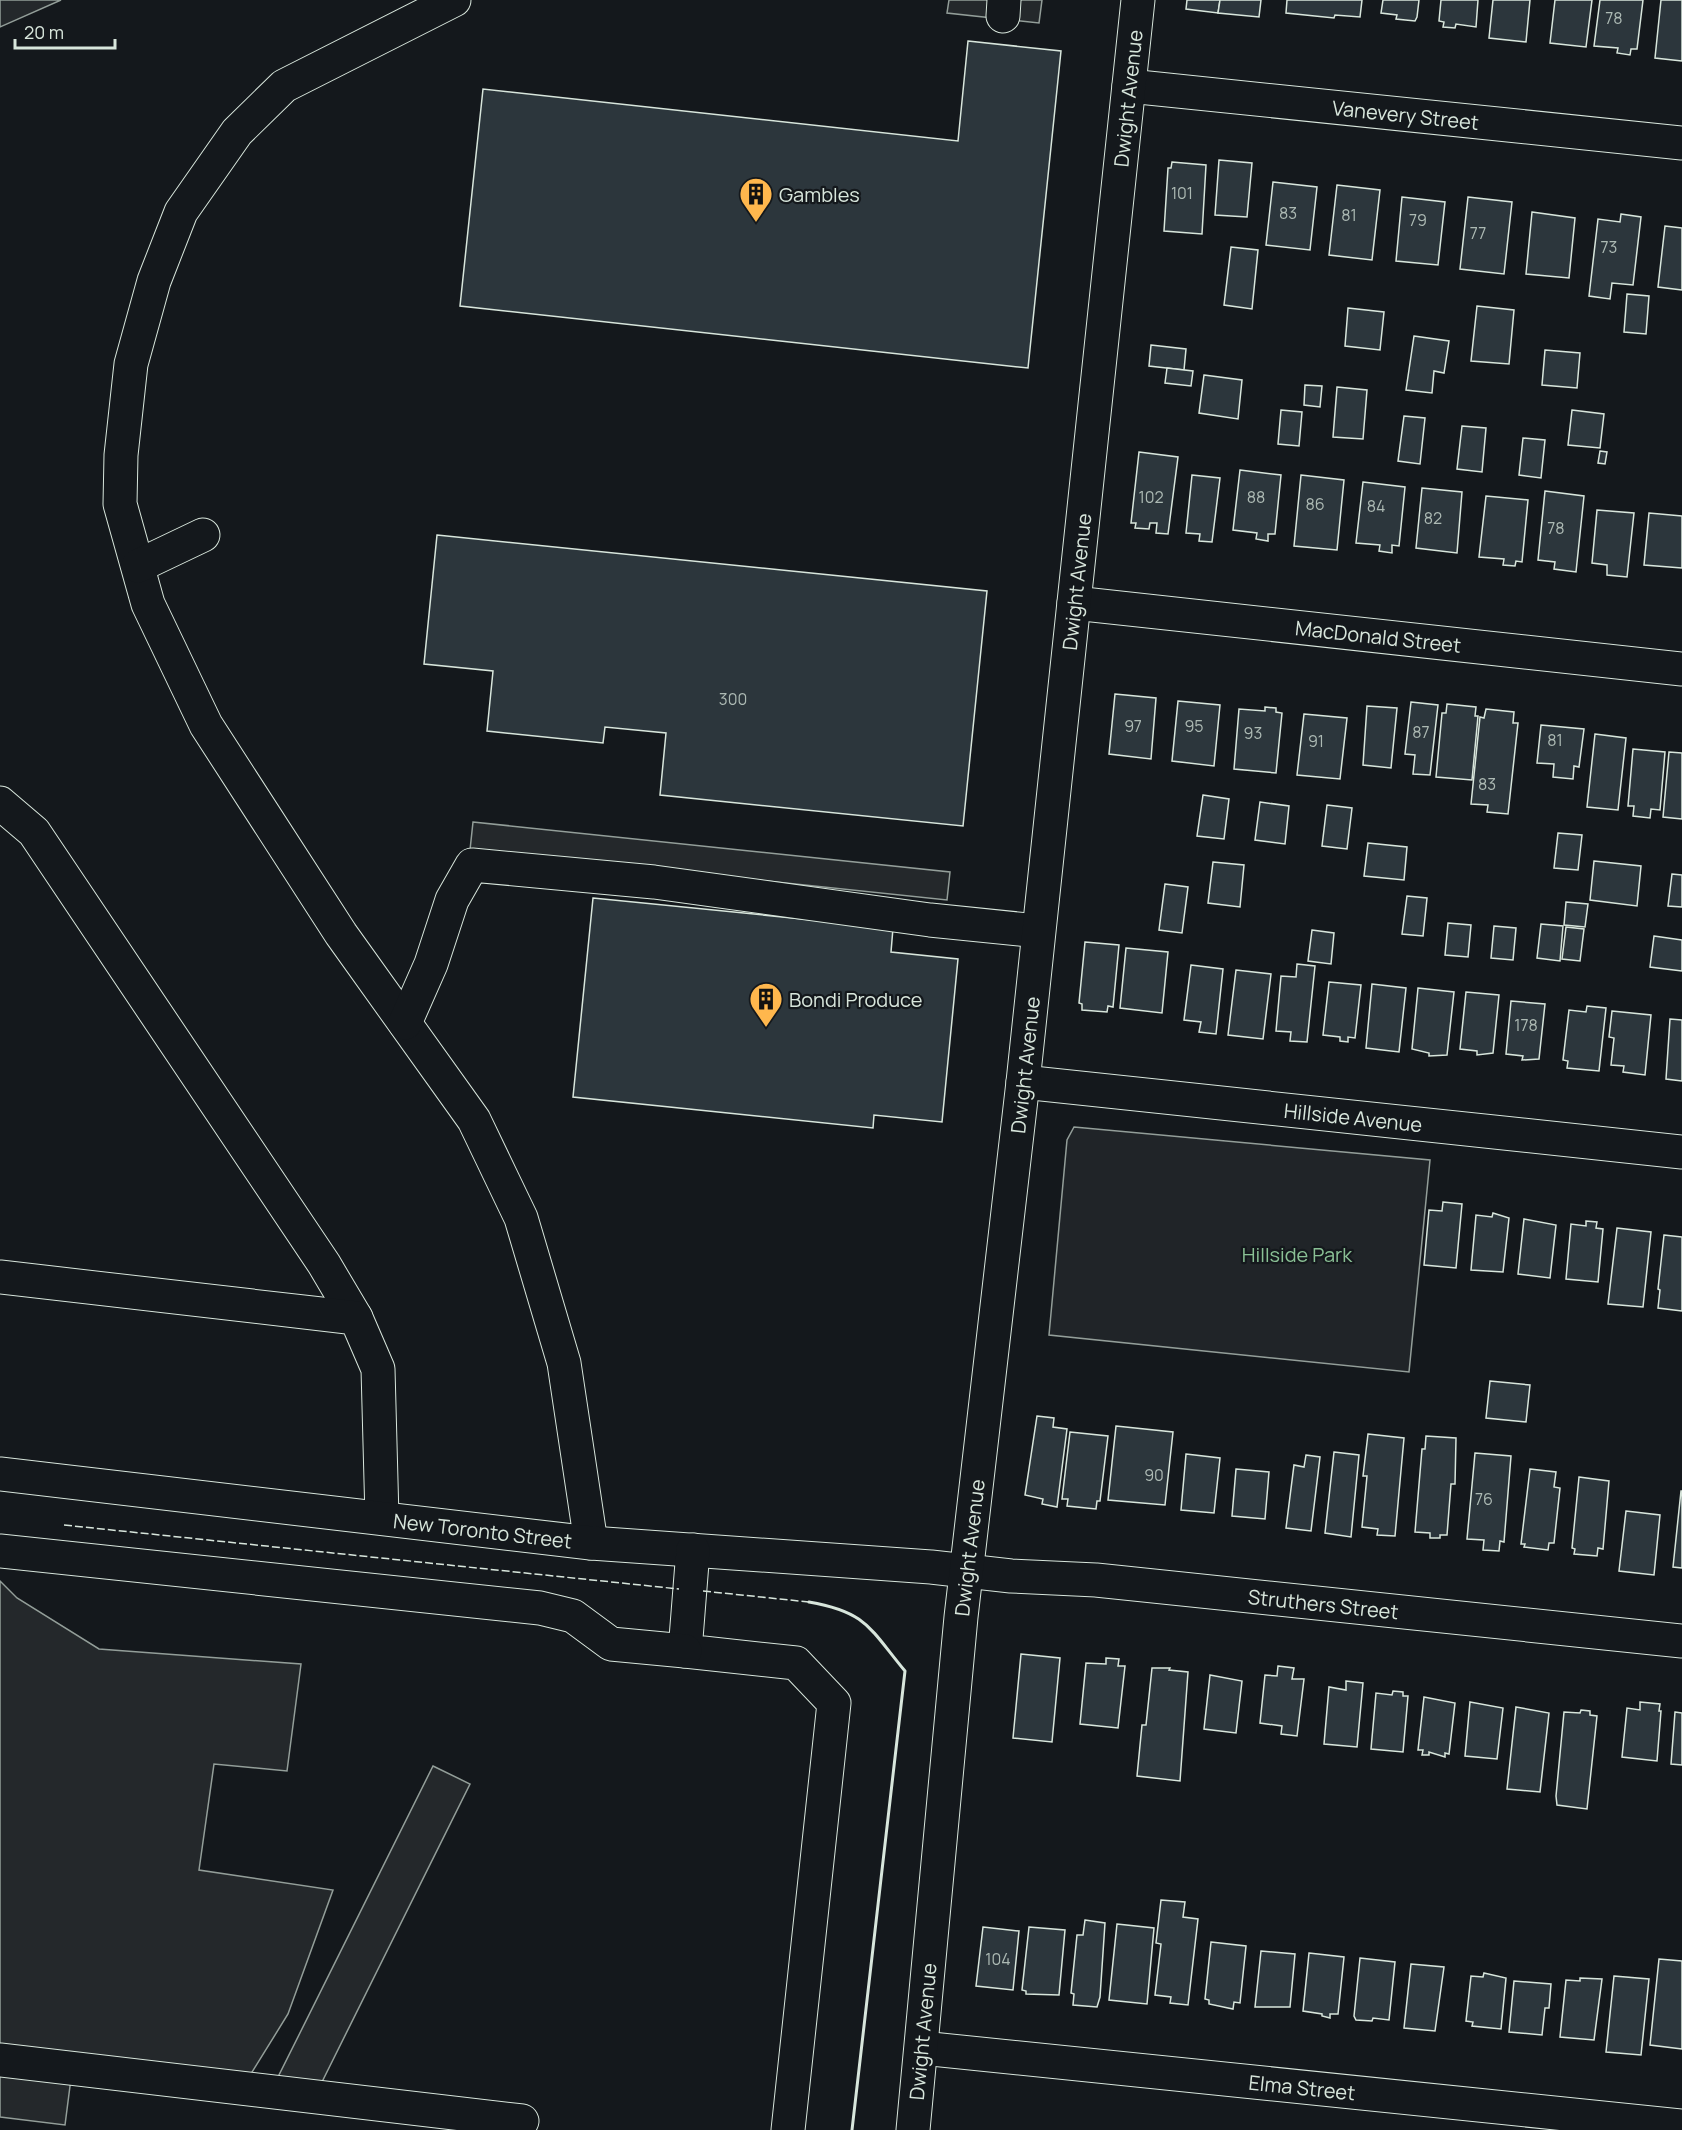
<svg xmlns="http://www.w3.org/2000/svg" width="1682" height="2130" font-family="Manrope,sans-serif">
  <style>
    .green { fill: #202428; stroke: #939e99; stroke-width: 1.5 }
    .parking { fill: #24282b; stroke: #939e99; stroke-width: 1.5 }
    .building { fill: #2c363c; stroke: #d8e6dc; stroke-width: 1.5 }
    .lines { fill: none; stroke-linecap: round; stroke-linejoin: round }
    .minor-casing { stroke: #d8e6dc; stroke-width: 35 }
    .minor { stroke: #14181c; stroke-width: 33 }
    .fence { stroke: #d8e6dc; stroke-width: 1.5; stroke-dasharray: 8 3; stroke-linecap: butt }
    .wall { stroke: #d8e6dc; stroke-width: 3 }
    .labels { text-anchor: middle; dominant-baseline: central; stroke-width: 4.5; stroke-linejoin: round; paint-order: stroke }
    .number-label { font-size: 16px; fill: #adbab4 }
    .street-label { font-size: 20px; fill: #d8e6dc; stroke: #14181c }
    .poi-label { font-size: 20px; fill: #d8e6dc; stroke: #14181c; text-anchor: start }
    .park-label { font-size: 20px; fill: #8ac095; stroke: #14181c }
  </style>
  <rect width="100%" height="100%" fill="#14181c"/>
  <polygon class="green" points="1074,1127 1430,1160 1409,1372 1049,1335 1067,1140"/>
  <g class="parking">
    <polygon points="0,0 61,0 0,27"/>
    <polygon points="949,0 1042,0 1039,23 947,13"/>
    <polygon points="473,822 950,872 947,900 470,850"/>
    <polygon points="0,1581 17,1598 99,1649 301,1664 287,1771 214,1764 199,1870 333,1890 288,2014 249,2077 74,2055 65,2125 0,2117"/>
    <polygon points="433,1766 470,1784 312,2102 275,2083"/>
  </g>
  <g class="building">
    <polygon points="1187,0 1220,0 1218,13 1186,9"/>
    <polygon points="1220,0 1261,0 1259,17 1218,13"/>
    <polygon points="1287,0 1362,0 1360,17 1335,15 1334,18 1286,13"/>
    <polygon points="1383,0 1419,0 1417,17 1415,21 1396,19 1397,15 1381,13"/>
    <polygon points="1441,0 1478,0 1476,27 1456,24 1455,28 1443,27 1444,22 1439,21"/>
    <polygon points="1493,0 1530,0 1526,42 1489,38"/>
    <polygon points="1555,0 1592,0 1586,47 1550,43"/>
    <polygon points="1600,0 1643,0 1637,49 1631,49 1630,55 1617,53 1618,48 1594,46"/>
    <polygon points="1661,0 1682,0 1682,61 1655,58"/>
    <polygon points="968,41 1061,51 1028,368 460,306 483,89 958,141"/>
    <polygon points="1219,160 1252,163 1247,217 1215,215"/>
    <polygon points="1172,162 1206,165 1202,234 1164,231 1168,168 1171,168"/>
    <polygon points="1273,182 1317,187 1310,250 1266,245"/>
    <polygon points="1337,185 1380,190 1372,260 1329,255"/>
    <polygon points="1402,197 1445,202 1438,265 1396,261"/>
    <polygon points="1468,197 1512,202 1504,274 1460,269"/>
    <polygon points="1532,212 1575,218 1569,278 1526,274"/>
    <polygon points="1621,214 1641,217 1633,285 1612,283 1610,299 1589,296 1598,219 1620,222"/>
    <polygon points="1665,226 1682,228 1682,290 1658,287"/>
    <polygon points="1231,247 1258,250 1252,309 1224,305"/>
    <polygon points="1627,294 1649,296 1646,334 1624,332"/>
    <polygon points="1477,306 1514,310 1509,364 1471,361"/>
    <polygon points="1348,308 1384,312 1380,350 1345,346"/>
    <polygon points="1414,336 1449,341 1444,373 1434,371 1432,393 1406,390"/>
    <polygon points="1151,345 1186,349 1184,370 1149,366"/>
    <polygon points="1545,350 1580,353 1577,388 1542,385"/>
    <polygon points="1167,368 1193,371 1191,386 1165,383"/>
    <polygon points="1204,375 1242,380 1238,419 1199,413"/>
    <polygon points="1305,385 1322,386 1320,407 1304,405"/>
    <polygon points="1337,387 1367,390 1363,439 1333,437"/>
    <polygon points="1281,410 1302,412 1299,446 1278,444"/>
    <polygon points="1572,410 1604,414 1600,448 1568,445"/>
    <polygon points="1404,416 1425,418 1420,464 1398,461"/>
    <polygon points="1462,426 1486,428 1482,472 1457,469"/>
    <polygon points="1523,438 1545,440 1541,478 1519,475"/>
    <polygon points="1600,451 1607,452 1605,464 1598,463"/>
    <polygon points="1139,452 1178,457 1168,534 1156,533 1157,523 1150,523 1149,529 1135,528 1136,523 1131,523"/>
    <polygon points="1240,470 1281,475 1275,534 1268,534 1268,541 1256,539 1257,533 1233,530"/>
    <polygon points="1192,475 1220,478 1212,542 1199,541 1200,534 1186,533"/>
    <polygon points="1301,475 1344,480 1337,550 1294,546"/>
    <polygon points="1363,482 1405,487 1399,546 1392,545 1392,553 1379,551 1380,545 1356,543"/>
    <polygon points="1422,488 1462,492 1457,553 1416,548"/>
    <polygon points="1545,491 1584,496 1576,572 1554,569 1555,562 1538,560"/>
    <polygon points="1486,496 1528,500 1522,562 1516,561 1515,566 1503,565 1504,559 1479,557"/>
    <polygon points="1597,510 1634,513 1627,577 1607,575 1607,565 1592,563"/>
    <polygon points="1649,513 1682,516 1682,568 1644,565"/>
    <polygon points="437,535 987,591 963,826 660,795 666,733 605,727 603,743 487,731 493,671 424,664"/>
    <polygon points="1115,694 1156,698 1151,759 1109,754"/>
    <polygon points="1178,701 1220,705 1214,766 1172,761"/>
    <polygon points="1411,702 1438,705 1430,775 1413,774 1415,755 1405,754"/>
    <polygon points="1447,704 1476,707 1475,716 1478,716 1472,780 1436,777 1442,713 1446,713"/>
    <polygon points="1367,706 1397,708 1391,768 1363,765"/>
    <polygon points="1265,707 1276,708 1276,712 1282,713 1276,773 1234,769 1239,709 1265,711"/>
    <polygon points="1486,709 1514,712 1513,723 1518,723 1508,814 1487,812 1488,805 1471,804 1480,717 1484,718"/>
    <polygon points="1304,714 1347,718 1340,779 1297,775"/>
    <polygon points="1541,725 1584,729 1579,767 1574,766 1573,779 1553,777 1554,764 1537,763"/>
    <polygon points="1595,734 1626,738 1618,810 1587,807"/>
    <polygon points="1633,749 1665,752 1660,810 1651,809 1650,818 1633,816 1634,806 1628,806"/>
    <polygon points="1669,752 1682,753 1682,819 1663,817"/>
    <polygon points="1203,795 1229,799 1224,839 1197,836"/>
    <polygon points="1260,802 1289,806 1285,844 1255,840"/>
    <polygon points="1327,805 1352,808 1347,849 1322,846"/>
    <polygon points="1558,833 1582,835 1578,870 1554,868"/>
    <polygon points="1368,843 1407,847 1404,880 1364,876"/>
    <polygon points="1594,861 1641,866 1637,906 1590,900"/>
    <polygon points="1213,862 1244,865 1240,907 1208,903"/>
    <polygon points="1672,874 1682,875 1682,907 1668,906"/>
    <polygon points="1165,884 1188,887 1182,933 1159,930"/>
    <polygon points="1407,896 1427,898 1423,936 1402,934"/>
    <polygon points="593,898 893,928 891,952 958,959 942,1122 874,1115 873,1128 573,1097"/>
    <polygon points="1566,902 1588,904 1585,927 1564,925"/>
    <polygon points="1448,923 1471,925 1468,957 1445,955"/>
    <polygon points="1541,924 1563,926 1560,961 1537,958"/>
    <polygon points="1494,926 1516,928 1513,960 1491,958"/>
    <polygon points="1566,927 1584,929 1580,961 1562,959"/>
    <polygon points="1312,930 1334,933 1331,964 1308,961"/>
    <polygon points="1654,936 1682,940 1682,971 1650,967"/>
    <polygon points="1085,942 1119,945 1113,1007 1108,1006 1107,1012 1082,1010 1082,1004 1079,1003"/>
    <polygon points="1126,948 1168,952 1162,1013 1120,1008"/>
    <polygon points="1297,964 1315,966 1307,1042 1290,1041 1291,1032 1276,1031 1281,976 1296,977"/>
    <polygon points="1191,965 1223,969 1216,1034 1199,1032 1201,1022 1184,1020"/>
    <polygon points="1236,970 1271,974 1263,1039 1228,1035"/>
    <polygon points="1329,982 1361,985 1355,1038 1348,1037 1348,1042 1340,1041 1340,1037 1323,1035"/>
    <polygon points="1372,984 1406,988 1399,1052 1366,1048"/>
    <polygon points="1418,988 1454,992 1447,1055 1429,1056 1429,1053 1412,1049"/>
    <polygon points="1466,992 1499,995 1493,1053 1477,1055 1477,1051 1460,1049"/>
    <polygon points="1511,1001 1545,1004 1539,1059 1522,1060 1523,1056 1506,1054"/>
    <polygon points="1587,1006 1606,1008 1599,1071 1567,1068 1568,1061 1563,1060 1569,1010 1586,1012"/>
    <polygon points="1612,1011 1651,1015 1645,1075 1623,1072 1624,1066 1611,1065 1614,1038 1609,1037"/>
    <polygon points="1670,1019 1682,1020 1682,1081 1666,1079"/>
    <polygon points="1443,1202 1462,1204 1456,1268 1424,1265 1429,1210 1442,1211"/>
    <polygon points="1493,1213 1509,1218 1503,1272 1471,1270 1476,1215 1492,1217"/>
    <polygon points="1524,1219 1556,1225 1550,1278 1518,1274"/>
    <polygon points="1586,1221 1597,1222 1596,1228 1603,1229 1598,1282 1566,1279 1571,1224 1586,1226"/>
    <polygon points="1617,1228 1651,1232 1643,1307 1608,1304"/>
    <polygon points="1664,1235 1682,1237 1682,1311 1658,1308 1660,1290 1658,1289"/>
    <polygon points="1490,1381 1530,1385 1526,1422 1486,1418"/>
    <polygon points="1037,1416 1054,1418 1053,1427 1067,1429 1057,1507 1042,1504 1043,1499 1025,1495"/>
    <polygon points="1116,1426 1173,1432 1165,1505 1108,1500"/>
    <polygon points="1070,1432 1108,1436 1100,1501 1097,1501 1096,1509 1067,1506 1068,1499 1062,1499"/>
    <polygon points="1368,1434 1404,1438 1395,1536 1377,1535 1378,1529 1362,1527 1367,1476 1363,1476"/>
    <polygon points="1426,1436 1456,1438 1455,1484 1451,1484 1447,1535 1440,1535 1440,1538 1430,1538 1430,1533 1415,1532 1422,1449 1425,1449"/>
    <polygon points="1334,1452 1359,1455 1351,1537 1325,1533"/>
    <polygon points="1475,1453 1511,1456 1504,1542 1500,1541 1499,1551 1483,1550 1484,1540 1467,1539"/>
    <polygon points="1186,1454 1220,1458 1214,1513 1181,1510"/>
    <polygon points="1306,1455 1320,1457 1311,1531 1286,1528 1294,1465 1304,1467"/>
    <polygon points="1236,1469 1269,1472 1265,1519 1232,1516"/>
    <polygon points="1530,1469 1556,1472 1554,1487 1560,1488 1554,1543 1549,1543 1548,1550 1524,1547 1525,1544 1521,1544"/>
    <polygon points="1579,1477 1609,1481 1603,1549 1598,1548 1597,1556 1574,1554 1575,1549 1572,1548"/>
    <polygon points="1681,1491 1682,1491 1682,1568 1673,1567"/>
    <polygon points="1626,1511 1660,1515 1654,1575 1619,1571"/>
    <polygon points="1021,1654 1060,1658 1052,1742 1013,1738"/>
    <polygon points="1106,1658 1119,1659 1118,1666 1125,1666 1118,1728 1080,1724 1086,1663 1106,1664"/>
    <polygon points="1278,1666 1294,1668 1292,1679 1304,1679 1297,1736 1281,1734 1282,1726 1260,1723 1265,1675 1277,1676"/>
    <polygon points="1152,1668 1170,1668 1169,1670 1188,1672 1180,1781 1137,1776 1142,1725 1146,1725"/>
    <polygon points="1210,1675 1242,1681 1236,1733 1204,1729"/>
    <polygon points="1346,1681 1363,1683 1357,1747 1324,1744 1329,1687 1346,1690"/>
    <polygon points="1393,1691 1403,1692 1403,1696 1408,1696 1403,1752 1371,1749 1376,1693 1392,1695"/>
    <polygon points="1424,1697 1455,1703 1449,1754 1445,1753 1445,1757 1429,1752 1429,1755 1422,1755 1423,1750 1418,1750"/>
    <polygon points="1470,1702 1503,1708 1497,1759 1465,1756"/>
    <polygon points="1640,1702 1660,1704 1659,1711 1661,1711 1657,1761 1622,1757 1627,1708 1640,1710"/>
    <polygon points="1516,1707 1549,1713 1540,1792 1507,1789"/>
    <polygon points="1581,1710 1590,1711 1590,1715 1597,1716 1587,1809 1557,1805 1556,1796 1564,1712 1580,1713"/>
    <polygon points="1675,1712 1682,1713 1682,1765 1671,1764"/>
    <polygon points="1161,1900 1185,1902 1183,1917 1198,1919 1188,2005 1170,2003 1171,1997 1155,1995 1161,1944 1156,1943"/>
    <polygon points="1085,1920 1105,1923 1100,1997 1097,2007 1073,2005 1074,1994 1071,1993 1077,1935 1083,1935"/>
    <polygon points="1117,1924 1154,1928 1147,2004 1109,2000"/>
    <polygon points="983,1927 1019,1931 1013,1990 976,1986"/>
    <polygon points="1029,1927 1065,1930 1059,1995 1026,1994 1026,1991 1022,1990"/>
    <polygon points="1211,1942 1246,1946 1240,2003 1234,2002 1233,2009 1209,2004 1209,2000 1205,1999"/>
    <polygon points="1261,1951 1295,1954 1290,2007 1255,2007"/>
    <polygon points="1309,1953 1344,1957 1338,2014 1330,2014 1330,2018 1322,2016 1322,2014 1303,2011"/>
    <polygon points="1360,1958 1395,1962 1389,2020 1373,2018 1372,2021 1356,2020 1354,2016"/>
    <polygon points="1659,1959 1682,1961 1682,2049 1650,2045"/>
    <polygon points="1411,1964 1444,1967 1435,2031 1404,2028"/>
    <polygon points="1484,1973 1506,1978 1501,2029 1472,2026 1473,2022 1466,2021 1471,1976 1483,1977"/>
    <polygon points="1614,1976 1649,1979 1641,2055 1606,2052"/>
    <polygon points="1580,1978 1602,1979 1594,2040 1560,2037 1566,1980 1580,1981"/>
    <polygon points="1514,1981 1551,1984 1549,2008 1545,2008 1542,2035 1509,2032"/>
  </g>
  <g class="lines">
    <defs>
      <g id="minor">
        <polyline points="454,0 284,86 237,132 181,212 154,281 131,364 121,455 120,504 148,604 206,725 341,934 474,1120 521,1218 564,1363 591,1543"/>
        <polyline points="1003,16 1004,0"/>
        <path id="s1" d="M1129 86 1682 143"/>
        <polyline points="138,566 203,535"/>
        <path id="s2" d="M1074 603 1682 669"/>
        <polyline points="0,803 34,832 324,1264 356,1318"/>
        <polyline points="405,1023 431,964 452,900 472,865 654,882 930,920 1038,931"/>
        <path id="s3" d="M1023 1082 1682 1152"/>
        <polyline points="0,1277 356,1318 378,1369 382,1518"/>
        <path id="s4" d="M0 1474 591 1543 931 1567 1011 1576 1096 1580 1682 1641"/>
        <polyline points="693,1550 685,1651 796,1663 834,1703 788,2130"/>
        <polyline points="0,1551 540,1608 573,1616 611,1644 685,1651"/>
        <path id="s5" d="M922 2048 1682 2126"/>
        <polyline points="0,2060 522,2121"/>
        <path id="s6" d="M913 2130 961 1617 1023 1082 1138 0"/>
      </g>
    </defs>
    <use href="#minor" class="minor-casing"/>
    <use href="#minor" class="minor"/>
    <g class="fence">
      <polyline points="64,1525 679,1589"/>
      <polyline points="703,1591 809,1602"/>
    </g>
    <path class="wall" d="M809 1602C867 1612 870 1629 905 1671L852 2130"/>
  </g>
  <defs>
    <symbol id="building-pin" viewBox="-11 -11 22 30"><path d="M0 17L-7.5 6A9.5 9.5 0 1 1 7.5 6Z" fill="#ffb74d" stroke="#14181c"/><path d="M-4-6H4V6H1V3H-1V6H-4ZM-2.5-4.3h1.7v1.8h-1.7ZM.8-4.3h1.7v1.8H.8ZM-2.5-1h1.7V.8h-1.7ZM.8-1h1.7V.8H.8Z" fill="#111"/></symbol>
  </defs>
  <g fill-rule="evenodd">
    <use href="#building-pin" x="737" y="175" width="38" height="52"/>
    <use href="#building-pin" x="747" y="980" width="38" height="52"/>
  </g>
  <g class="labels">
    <g class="number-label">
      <text x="1614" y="18">78</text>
      <text x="1182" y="193">101</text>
      <text x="1288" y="213">83</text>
      <text x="1349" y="215">81</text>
      <text x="1418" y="220">79</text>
      <text x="1478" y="233">77</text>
      <text x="1609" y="247">73</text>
      <text x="1151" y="497">102</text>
      <text x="1256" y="497">88</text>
      <text x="1315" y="504">86</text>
      <text x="1376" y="506">84</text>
      <text x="1433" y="518">82</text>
      <text x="1556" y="528">78</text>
      <text x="733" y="699">300</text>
      <text x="1133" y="726">97</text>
      <text x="1194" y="726">95</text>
      <text x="1421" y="732">87</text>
      <text x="1253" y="733">93</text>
      <text x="1555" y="740">81</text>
      <text x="1316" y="741">91</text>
      <text x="1487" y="784">83</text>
      <text x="1526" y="1025">178</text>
      <text x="1154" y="1475">90</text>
      <text x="1484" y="1499">76</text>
      <text x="998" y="1959">104</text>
    </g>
    <g class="street-label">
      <text stroke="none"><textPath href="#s6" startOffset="2043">Dwight Avenue</textPath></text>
      <text stroke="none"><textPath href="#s1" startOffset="278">Vanevery Street</textPath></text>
      <text stroke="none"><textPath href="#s6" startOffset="1557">Dwight Avenue</textPath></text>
      <text stroke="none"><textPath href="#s2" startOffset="306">MacDonald Street</textPath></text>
      <text stroke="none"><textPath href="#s6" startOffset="1071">Dwight Avenue</textPath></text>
      <text stroke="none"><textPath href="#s3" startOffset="332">Hillside Avenue</textPath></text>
      <text stroke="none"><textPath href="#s4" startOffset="486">New Toronto Street</textPath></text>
      <text stroke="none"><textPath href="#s6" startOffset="585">Dwight Avenue</textPath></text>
      <text stroke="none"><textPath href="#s4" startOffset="1330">Struthers Street</textPath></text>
      <text stroke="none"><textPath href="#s6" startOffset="99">Dwight Avenue</textPath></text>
      <text stroke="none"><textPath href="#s5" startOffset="382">Elma Street</textPath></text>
    </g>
    <g class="poi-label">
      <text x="779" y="194">Gambles</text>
      <text x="789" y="999">Bondi Produce</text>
    </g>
    <g class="park-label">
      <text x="1297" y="1254">Hillside Park</text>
    </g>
  </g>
  <path d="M15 39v9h100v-9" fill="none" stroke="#d8e6dc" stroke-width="3"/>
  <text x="24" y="39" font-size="18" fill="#d8e6dc" stroke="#14181c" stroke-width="4.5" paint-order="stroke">20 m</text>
</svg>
